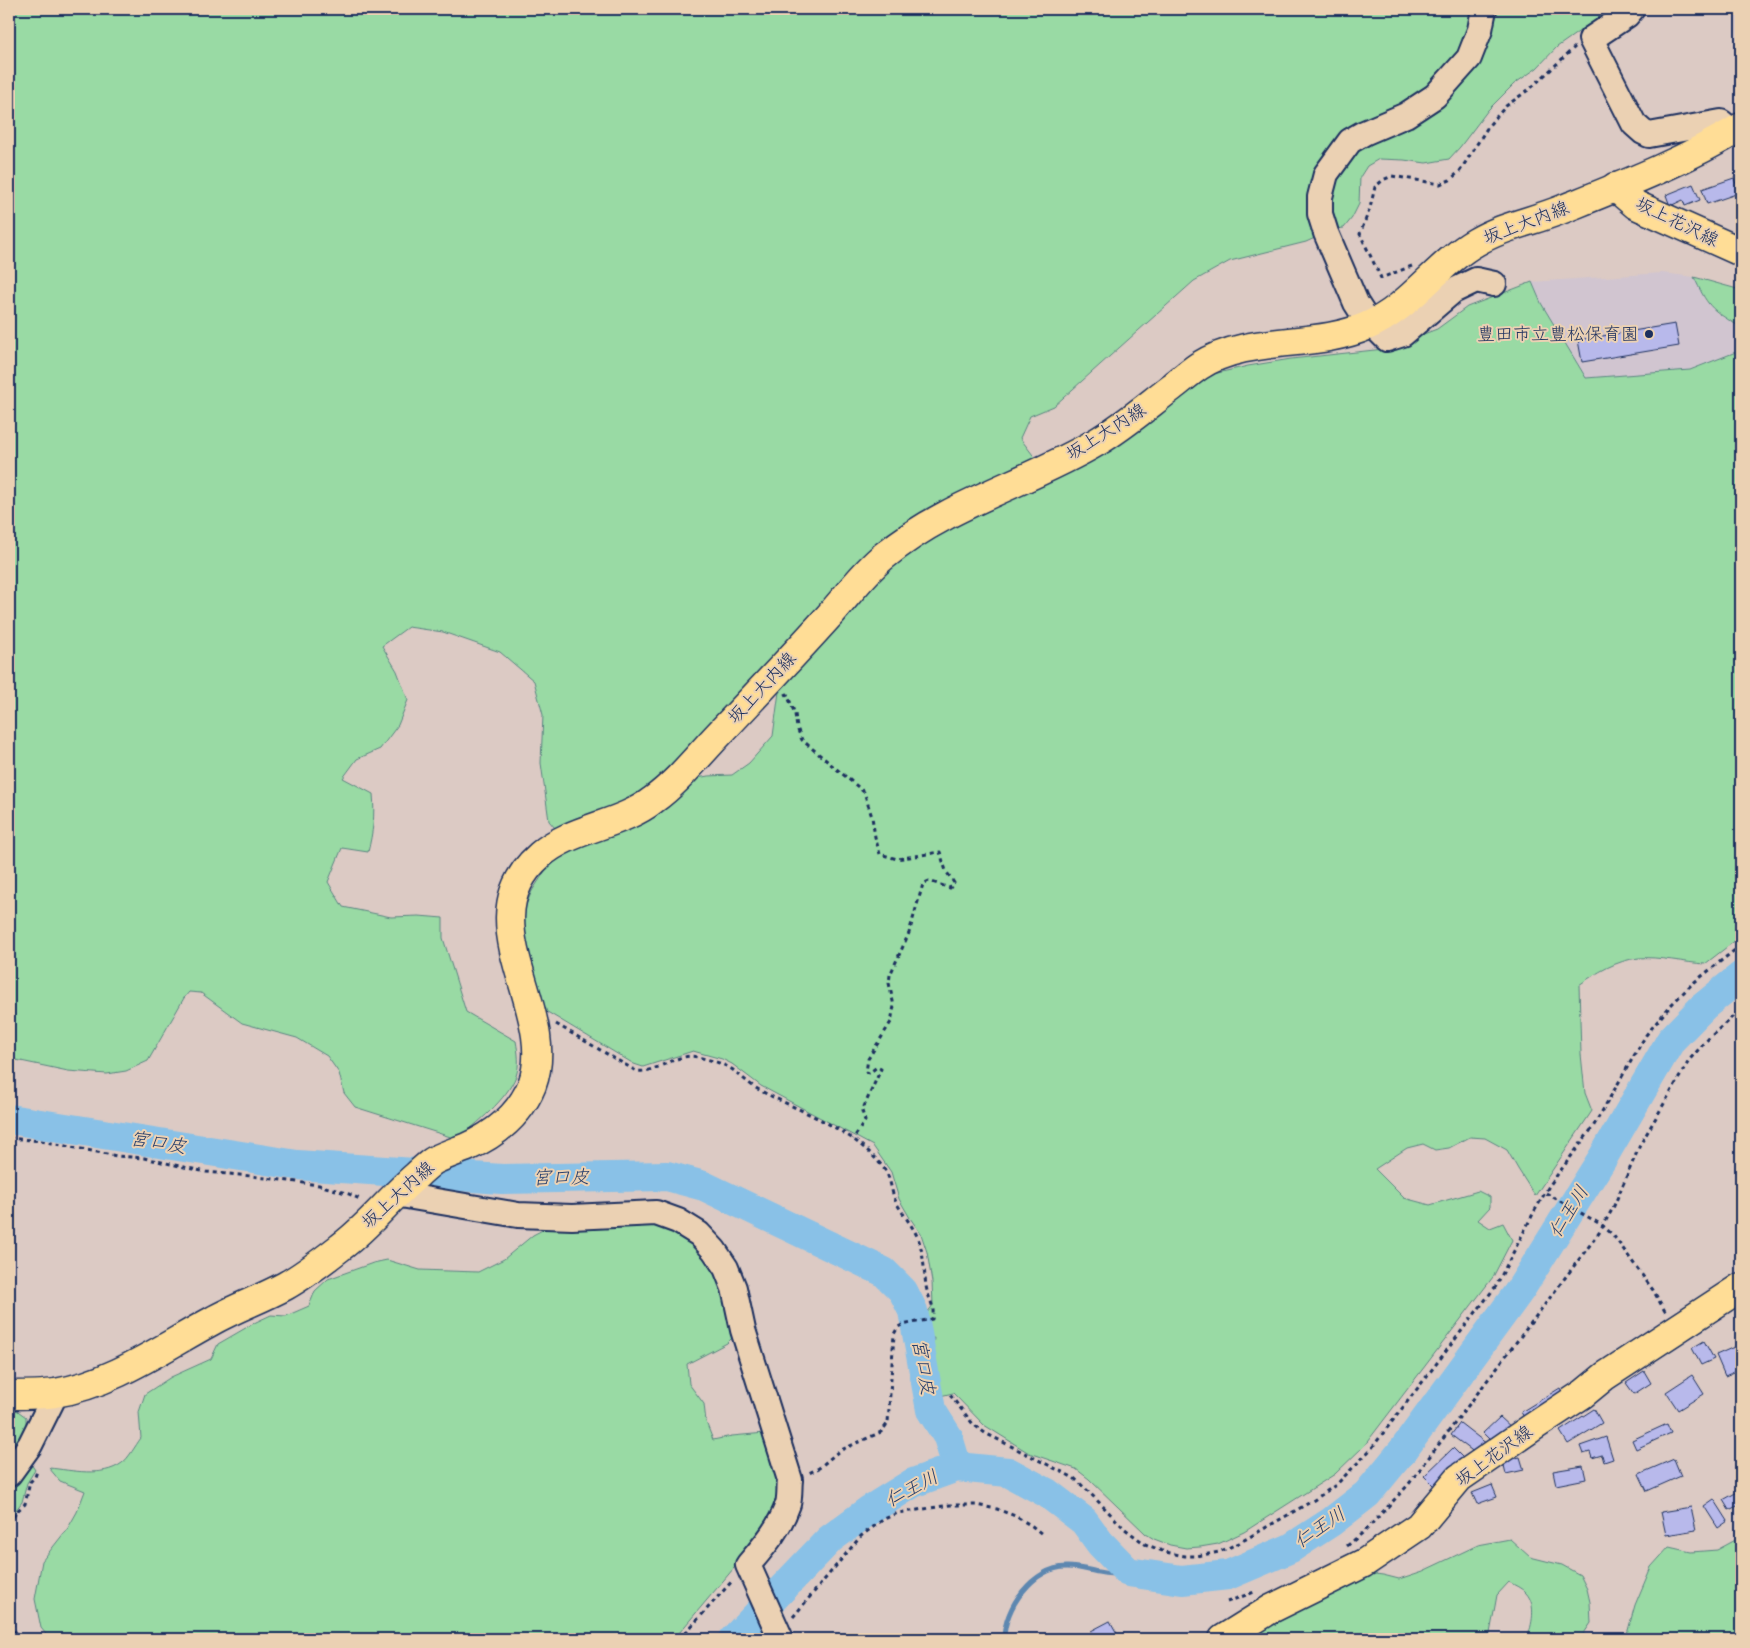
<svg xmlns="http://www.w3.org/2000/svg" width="1750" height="1648" font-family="'Architects Daughter','Klee One',sans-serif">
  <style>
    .built { fill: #d1c5d0 }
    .green { fill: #99daa4; stroke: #5a8481 }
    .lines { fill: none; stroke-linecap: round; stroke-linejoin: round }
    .stream { stroke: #5d87b0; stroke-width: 5 }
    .river { stroke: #89c1e7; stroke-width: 30 }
    .building { fill: #b8b9eb; stroke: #1b2f5e }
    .minor-casing { stroke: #1b2f5e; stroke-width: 28 }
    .major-casing { stroke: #1b2f5e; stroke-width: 31 }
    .path { stroke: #1b2f5e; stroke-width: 3; stroke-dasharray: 4 4; stroke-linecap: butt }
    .minor { stroke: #ebd1b3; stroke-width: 24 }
    .major { stroke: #ffdd96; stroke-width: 28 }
    .poi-dot { fill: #1b2f5e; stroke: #ebd1b3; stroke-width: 2 }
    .labels { text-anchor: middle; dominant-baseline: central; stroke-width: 4; stroke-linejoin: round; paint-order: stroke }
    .street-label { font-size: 18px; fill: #1b2f5e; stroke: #ebd1b3 }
    .poi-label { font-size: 18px; fill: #1b2f5e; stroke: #ebd1b3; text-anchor: end }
    .water-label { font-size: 19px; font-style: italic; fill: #263e6c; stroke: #ebd1b3 }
  </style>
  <rect width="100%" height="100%" fill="#dccac4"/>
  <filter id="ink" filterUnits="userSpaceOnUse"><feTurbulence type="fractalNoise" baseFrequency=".02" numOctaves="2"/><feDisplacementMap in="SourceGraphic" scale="10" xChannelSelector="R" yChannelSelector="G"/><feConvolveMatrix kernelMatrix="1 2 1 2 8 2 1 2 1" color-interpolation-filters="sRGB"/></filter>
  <g filter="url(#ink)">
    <polygon class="built" points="1662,273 1694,277 1705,300 1717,313 1737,325 1741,342 1741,350 1690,370 1586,378 1541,303 1532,282"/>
    <g class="green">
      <path d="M9 9H1476L1464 44 1451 65 1427 90 1342 138 1317 237 1306 242 1230 261 1194 281 1054 406 1030 416 1020 438 1039 463 922 522 650 794 569 828H555L549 821 541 763 543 715 534 681 500 652 443 632 408 627 382 646 397 671 408 700 398 725 380 749 357 759 343 778 373 794C375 817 373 831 368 852L342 848 328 882 343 907 391 917 419 916 443 918V938L466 1012 516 1041C518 1052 520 1065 516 1076 507 1099 477 1124 457 1139L355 1107 344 1093 339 1073 327 1056 297 1038 242 1023 201 993 189 992 184 998 148 1061 126 1071 107 1074 68 1071 16 1060 9 1057Z"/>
      <path d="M1498 9H1611L1557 47 1537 68 1514 84 1488 110 1460 147 1449 159 1426 163 1404 160 1379 159 1367 166 1360 177 1359 204 1352 218 1344 228 1336 229C1325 189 1337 169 1367 144L1481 58 1491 38Z"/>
      <path d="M1694 277 1741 290V342L1737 325C1710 309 1707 305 1694 277Z"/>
      <path d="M1532 282 1541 303 1586 378 1690 370 1741 350V936L1705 964C1686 963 1657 956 1639 958 1617 960 1596 973 1579 985L1581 1054 1585 1093 1592 1111 1535 1196 1518 1169 1507 1150 1485 1138 1470 1137 1449 1148 1435 1150 1423 1144 1407 1148 1375 1169 1404 1198 1430 1205 1478 1191 1490 1197V1207L1478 1220 1490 1228 1503 1223 1512 1240 1493 1277 1364 1446 1335 1474 1244 1532 1218 1544 1200 1547 1186 1548 1170 1545 1154 1539 1146 1534 1089 1479 1076 1469 1029 1453 984 1425 953 1393 940 1396 932 1353 934 1338 928 1339 927 1326 924 1317 933 1305 932 1282 927 1252 921 1234 910 1218 899 1199 891 1172 873 1146 761 1086 732 1064 722 1059 693 1051 643 1067 634 1064 544 1010 539 998 520 919 532 891 547 868 561 854 687 780 708 776 732 775 749 763 773 736 781 677 886 564 1209 375 1248 366 1291 359 1384 349 1437 329 1467 307Z"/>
      <path d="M649 1220 693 1238 718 1268 737 1333 727 1343 687 1364 689 1384 704 1404 706 1422 713 1440 732 1436 765 1433 781 1485V1499L761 1536 674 1639H50L41 1628 35 1599 42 1561 68 1528 77 1512 85 1491 60 1481 49 1468C72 1470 102 1478 122 1463 129 1458 135 1446 141 1438L139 1412 145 1394 171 1377 211 1359 218 1344 256 1322 271 1315 286 1316 309 1306 315 1291 328 1279 373 1263 387 1260 420 1270 478 1272 504 1259 533 1235 552 1225Z"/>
      <polygon points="9,1408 15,1409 26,1417 26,1431 9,1455"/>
      <polygon points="29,1461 35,1470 27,1483 22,1502 9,1519 9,1490"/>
      <polygon points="1741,1537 1741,1639 1629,1639 1627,1634 1635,1605 1651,1567 1669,1547 1691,1552 1717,1550"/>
      <path d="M1510 1539 1530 1557 1562 1565 1580 1575 1587 1589 1590 1602 1591 1623 1580 1639H1527C1532 1625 1537 1605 1526 1593 1522 1588 1514 1585 1509 1582L1497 1595 1489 1639H1257L1259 1633 1277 1620 1358 1572 1383 1575 1399 1579 1423 1571 1478 1545Z"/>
    </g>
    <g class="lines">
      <path class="stream" d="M1004 1639C1004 1608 1033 1567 1067 1567 1090 1567 1103 1578 1128 1572"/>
      <g class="river">
        <polyline points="9,1119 297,1165 502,1179 667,1176 704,1186 884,1272 903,1291 913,1311 931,1410 948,1437 957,1467"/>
        <polyline points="734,1639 830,1539 868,1511 913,1483 957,1467 1008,1472 1047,1493 1084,1521 1100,1543 1128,1572 1182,1580 1228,1575 1291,1548 1331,1522 1367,1494 1404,1449 1520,1290 1602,1159 1671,1040 1703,1007 1741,976"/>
      </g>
    </g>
    <g class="building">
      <polygon points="1734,178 1739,193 1707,204 1702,189"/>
      <polygon points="1693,184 1700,200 1685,206 1683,200 1670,206 1666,195"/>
      <polygon points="1675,324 1679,346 1582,362 1578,340"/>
      <polygon points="1704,1341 1714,1359 1701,1365 1692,1348"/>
      <polygon points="1741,1344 1741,1369 1725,1376 1716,1355"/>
      <polygon points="1644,1371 1651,1383 1634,1394 1626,1383"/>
      <polygon points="1692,1375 1704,1394 1678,1410 1666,1392"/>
      <polygon points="1560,1388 1565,1397 1526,1421 1521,1412"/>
      <polygon points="1594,1409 1602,1423 1568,1444 1560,1431"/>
      <polygon points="1500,1417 1513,1429 1496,1446 1483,1433"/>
      <polygon points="1460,1423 1487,1444 1479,1456 1451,1435"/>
      <polygon points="1667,1424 1671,1433 1636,1449 1632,1440"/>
      <polygon points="1606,1437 1613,1459 1604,1462 1602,1455 1592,1458 1590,1452 1583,1454 1580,1446"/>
      <polygon points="1453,1448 1463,1458 1434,1486 1424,1476"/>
      <polygon points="1520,1457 1524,1470 1506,1474 1503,1461"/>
      <polygon points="1674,1459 1681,1476 1647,1491 1639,1474"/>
      <polygon points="1583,1466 1586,1479 1556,1485 1553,1471"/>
      <polygon points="1492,1485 1497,1497 1477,1504 1472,1493"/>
      <polygon points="1741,1490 1741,1504 1729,1510 1723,1500"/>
      <polygon points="1714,1499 1728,1521 1718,1528 1704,1506"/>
      <polygon points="1691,1507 1696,1530 1666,1535 1661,1512"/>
      <polygon points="1110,1621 1120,1639 1095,1639 1091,1631"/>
    </g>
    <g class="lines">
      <defs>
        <g id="minor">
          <polyline points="1484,9 1480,30 1469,58 1435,96 1406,115 1364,133 1350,141 1326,174 1320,197 1320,214 1326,233 1356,303 1365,317 1387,339 1403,334 1453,291 1476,280 1494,284"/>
          <polyline points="1632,9 1627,15 1591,39 1634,124 1643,132 1649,135 1721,122 1733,132"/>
          <path d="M395 1194 518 1215 572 1217 656 1213 678 1221 699 1234 714 1250 726 1268 734 1288 743 1330 790 1480C789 1488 790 1496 788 1504 780 1528 764 1546 748 1565L781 1639"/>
          <polyline points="9,1474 30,1445 56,1393"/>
        </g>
        <g id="major">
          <polyline points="1615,187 1636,205 1741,252"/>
          <path d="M9 1395C24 1395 40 1395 55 1393 112 1384 162 1348 212 1321 235 1308 261 1299 285 1286 305 1275 324 1260 342 1246 369 1226 391 1197 417 1175 420 1172 431 1162 435 1160 445 1155 457 1151 467 1147 496 1134 520 1115 532 1085 560 1009 464 921 540 855 572 827 620 826 653 800 678 782 698 756 719 734 756 695 793 656 829 616 847 596 863 573 884 556 946 504 1028 483 1097 442 1124 426 1147 406 1172 387 1181 380 1190 372 1199 366 1249 334 1314 349 1367 326 1409 309 1437 264 1476 242 1503 226 1534 221 1563 209 1623 185 1685 161 1741 127"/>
          <polyline points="1223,1639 1271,1609 1364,1563 1419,1526 1459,1478 1533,1427 1583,1394 1605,1376 1741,1287"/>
        </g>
      </defs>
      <use href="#minor" class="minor-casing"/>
      <use href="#major" class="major-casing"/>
      <g class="path">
        <polyline points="1412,266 1381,278 1360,234 1370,208 1375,187 1383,180 1392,176 1440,184 1450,180 1460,171 1489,125 1506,106 1531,88 1575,47"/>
        <polyline points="785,695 787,694 795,714 797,728 802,740 864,792 872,817 875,837 880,854 897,859 940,852 946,871 954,883 950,888 929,881 923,884 909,933 890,975 889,983 894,1006 891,1022 868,1059 866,1072 869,1073 877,1067 881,1069 862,1111 865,1121 853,1139"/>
        <path d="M556 1024 636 1071C657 1074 676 1052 698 1057 710 1060 723 1063 733 1070 742 1077 750 1085 761 1091 803 1113 855 1129 885 1170 891 1179 891 1192 896 1202 903 1215 914 1227 919 1241 924 1256 924 1271 926 1286 928 1299 936 1306 932 1319L902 1325 898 1327 894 1334 888 1423 881 1432 839 1451 819 1468 807 1474"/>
        <polyline points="9,1138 41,1141 117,1156 144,1158 206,1172 251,1176 319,1185 349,1194 362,1200"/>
        <polyline points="1546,1193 1602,1225 1613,1235 1653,1290 1666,1313"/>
        <polyline points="950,1395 973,1424 985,1433 1074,1478 1088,1491 1125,1529 1145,1544 1165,1552 1185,1556 1197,1556 1219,1552 1239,1543 1314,1500 1337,1484 1371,1449 1496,1286 1534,1212 1549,1186 1593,1127 1646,1035 1671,1005 1692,984 1741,945"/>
        <polyline points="9,1524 17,1511 25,1504 30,1482 35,1477 37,1471"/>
        <polyline points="1347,1546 1366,1530 1408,1485 1599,1233 1613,1208 1640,1145 1690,1059 1709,1038 1741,1009"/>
        <polyline points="9,1599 12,1610 12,1624 18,1639"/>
        <polyline points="1227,1602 1257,1591"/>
        <polyline points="793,1617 861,1536 884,1519 898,1513 950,1505 976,1505 997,1509 1015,1516 1032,1526 1042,1534"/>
        <polyline points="680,1639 733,1580"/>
      </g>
      <use href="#minor" class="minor"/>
      <use href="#major" class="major"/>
    </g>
  </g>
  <circle class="poi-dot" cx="1649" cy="334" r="5"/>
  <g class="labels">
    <g class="street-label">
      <text transform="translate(1677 222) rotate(26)">坂上花沢線</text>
      <text transform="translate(1526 223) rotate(-21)">坂上大内線</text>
      <text transform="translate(1106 432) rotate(-32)">坂上大内線</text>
      <text transform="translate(762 688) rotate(-47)">坂上大内線</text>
      <text transform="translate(398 1195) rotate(-42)">坂上大内線</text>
      <text transform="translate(1494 1456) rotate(-36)">坂上花沢線</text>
    </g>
    <g class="poi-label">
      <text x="1639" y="334">豊田市立豊松保育園</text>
    </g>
    <g class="water-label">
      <text transform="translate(158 1143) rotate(9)">宮口皮</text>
      <text transform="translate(561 1178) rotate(-1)">宮口皮</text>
      <text transform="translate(1569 1212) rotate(-58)">仁王川</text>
      <text transform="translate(923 1367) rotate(80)">宮口皮</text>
      <text transform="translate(912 1489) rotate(-28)">仁王川</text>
      <text transform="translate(1320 1528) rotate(-34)">仁王川</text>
    </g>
  </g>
  <rect width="1750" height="1648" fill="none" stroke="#ebd1b3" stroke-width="30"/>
  <rect x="15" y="15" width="1720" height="1618" fill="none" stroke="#1b2f5e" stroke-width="2" filter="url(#ink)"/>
</svg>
